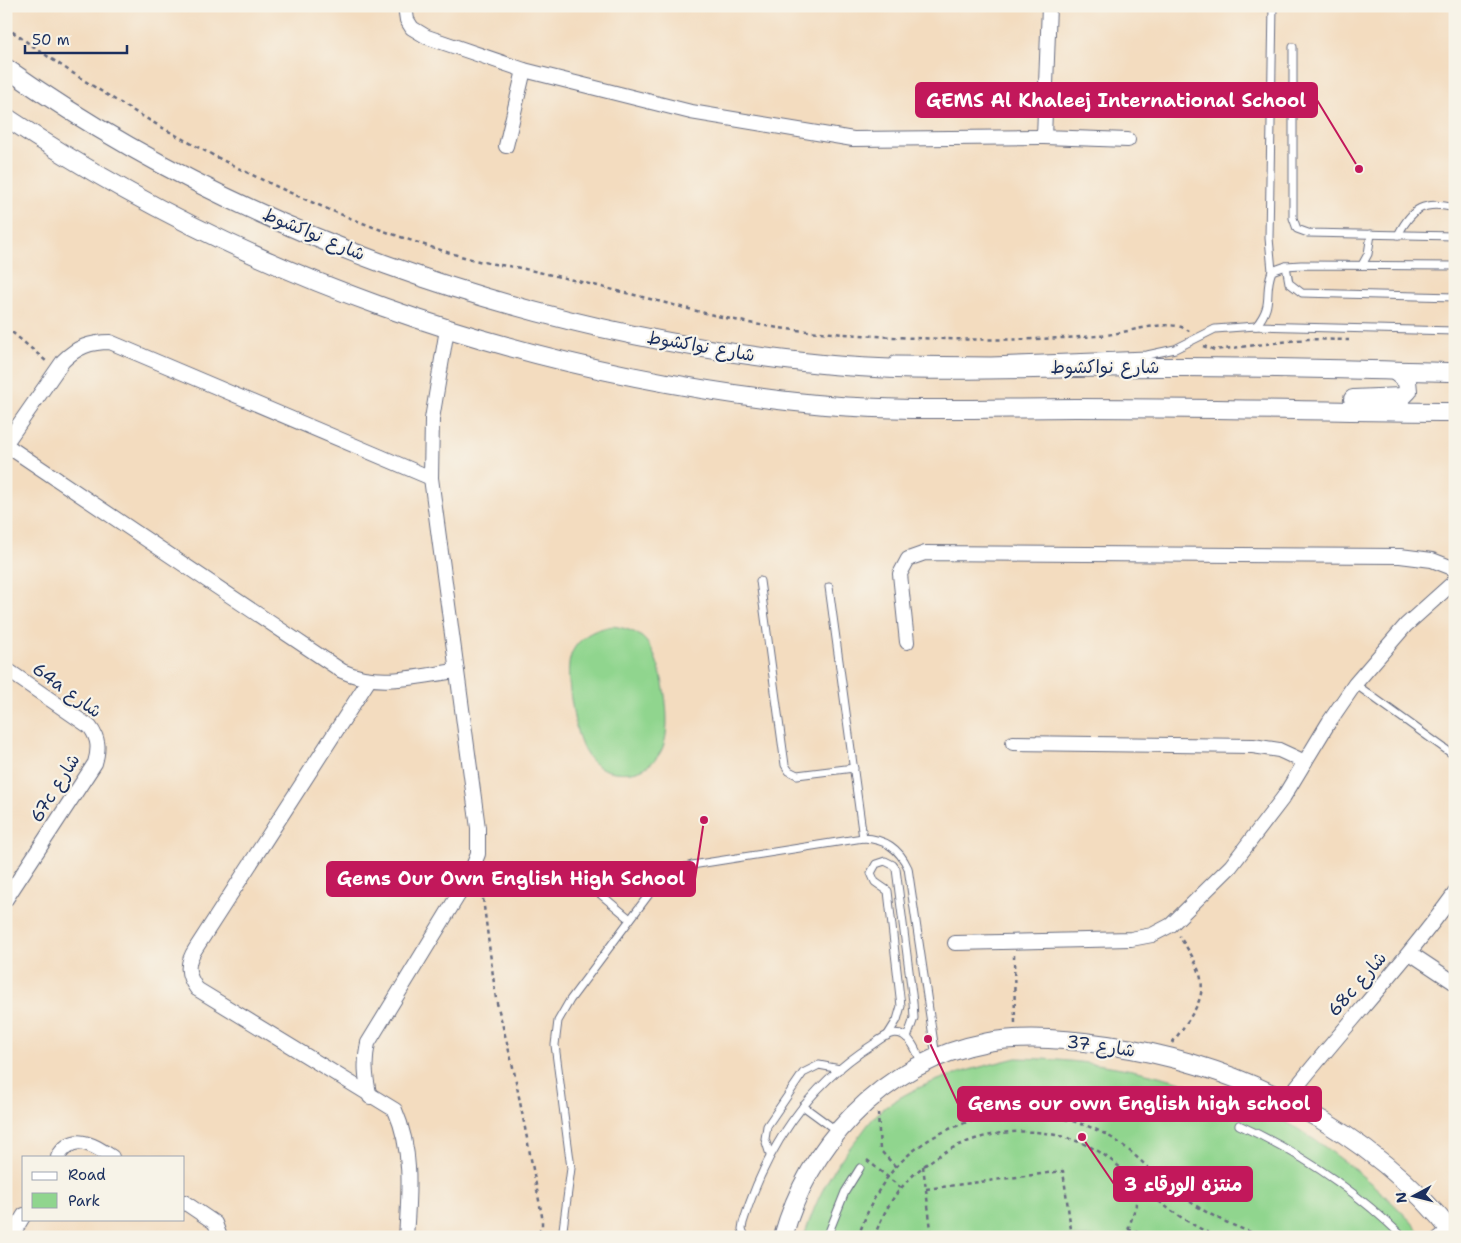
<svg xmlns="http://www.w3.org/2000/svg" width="1461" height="1243" font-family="'Shantell Sans','Playpen Sans Arabic',sans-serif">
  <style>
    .green { fill: #90d58e; stroke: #568276 }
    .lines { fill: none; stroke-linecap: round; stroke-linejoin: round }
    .service-casing { stroke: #676c80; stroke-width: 9 }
    .minor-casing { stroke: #676c80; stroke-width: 16 }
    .tertiary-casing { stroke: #676c80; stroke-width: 20 }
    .path { stroke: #676c80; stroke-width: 2.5; stroke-dasharray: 4 4; stroke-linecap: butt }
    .service { stroke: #fff; stroke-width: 7 }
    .minor { stroke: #fff; stroke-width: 14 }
    .tertiary { stroke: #fff; stroke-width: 18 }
    .labels { text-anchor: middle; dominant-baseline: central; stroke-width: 4.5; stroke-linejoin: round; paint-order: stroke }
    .street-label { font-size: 18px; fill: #1b2f5e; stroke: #f7f3e8 }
    .leader { fill: none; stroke: #c2185b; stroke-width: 2 }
    .callout-dot { fill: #c2185b; stroke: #f7f3e8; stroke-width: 2 }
    .callout { fill: #c2185b; stroke: #c2185b; stroke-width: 2 }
    .callout-label { font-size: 19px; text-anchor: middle; font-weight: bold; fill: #fff }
  </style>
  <rect width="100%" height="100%" fill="#f7f3e8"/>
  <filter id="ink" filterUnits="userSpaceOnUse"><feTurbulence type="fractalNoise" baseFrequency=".02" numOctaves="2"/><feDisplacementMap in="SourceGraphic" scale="10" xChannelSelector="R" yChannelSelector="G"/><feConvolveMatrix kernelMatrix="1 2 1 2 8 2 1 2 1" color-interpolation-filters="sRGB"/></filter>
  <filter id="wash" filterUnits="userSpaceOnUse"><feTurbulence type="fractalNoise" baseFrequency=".0096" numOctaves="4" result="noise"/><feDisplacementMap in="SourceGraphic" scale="20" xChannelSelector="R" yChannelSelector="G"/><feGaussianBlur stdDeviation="1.12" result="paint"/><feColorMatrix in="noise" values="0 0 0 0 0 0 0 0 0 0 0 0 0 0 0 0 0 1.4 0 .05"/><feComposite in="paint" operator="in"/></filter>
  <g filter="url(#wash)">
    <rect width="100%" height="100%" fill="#f3dcbf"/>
    <g class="green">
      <path d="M613 626C624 628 636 631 644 639 663 658 673 723 663 747 658 760 646 770 632 772 582 778 577 737 571 699 569 682 565 662 575 647 585 633 597 629 613 626Z"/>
      <path d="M1016 1058C1095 1060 1159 1071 1233 1100 1247 1105 1263 1109 1276 1116 1331 1147 1384 1190 1425 1237H804C817 1196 833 1166 861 1134 866 1127 872 1119 878 1113 916 1081 969 1070 1016 1058Z"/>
    </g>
  </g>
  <g filter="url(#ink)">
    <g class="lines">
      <defs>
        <g id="service">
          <polyline points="1293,47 1293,218 1297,229 1308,233 1455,236"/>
          <path d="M1398 235C1412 208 1424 200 1455 208"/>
          <polyline points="1362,265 1368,254 1371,234"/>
          <polyline points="1286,266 1289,283 1302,293 1455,297"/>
          <polyline points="1272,271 1269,238 1273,6"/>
          <path d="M1256 326C1275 303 1263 294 1272 271L1286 266 1301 265 1455 266"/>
          <polyline points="894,360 991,361 1147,355 1175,349 1215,329 1256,326 1455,331"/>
          <polyline points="760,581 785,765 789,771 797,775 854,768"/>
          <polyline points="829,587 863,838"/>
          <polyline points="1355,684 1455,756"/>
          <polyline points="574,872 630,919"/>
          <polyline points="887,1036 897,1020 901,1006 888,891 875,882 871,873 876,864 885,861 893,865 896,869 913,1002 914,1018 907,1038"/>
          <polyline points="803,1106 837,1131"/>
          <path d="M1239 1125C1301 1153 1354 1189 1403 1237"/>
          <polyline points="770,1155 765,1139 767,1126 803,1073 819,1065 840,1069"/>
          <path d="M562 1237 571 1168 555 1045 558 1021 570 1000 656 885 672 871 692 865 863 838C885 839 899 848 908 868L936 1057"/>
          <path d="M745 1237 742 1229 743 1223C765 1150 807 1086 872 1045 881 1039 892 1029 903 1035 913 1040 917 1054 922 1063"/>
          <polyline points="827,1237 845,1192 860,1168"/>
          <polyline points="1435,1237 1447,1227"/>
        </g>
        <g id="minor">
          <polyline points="405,6 407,20 412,28 427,37 524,70 691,112 853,139 1044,137"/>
          <polyline points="1049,6 1044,137 1128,140"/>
          <polyline points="506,146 524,70"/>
          <path d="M6 443 63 361C77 347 90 342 110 342L431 478"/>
          <path d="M6 445 342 671C378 688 418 676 456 671"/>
          <polyline points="907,642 900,574 908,559 925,553 1400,556 1432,560 1455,569"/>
          <path d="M6 669 90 727C99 739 99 749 95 763L6 899"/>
          <path d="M369 680 196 948C186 963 186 974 197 989L395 1110C413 1151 409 1194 406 1237"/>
          <polyline points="1013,743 1253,746 1279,750 1305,762"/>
          <polyline points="955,943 1131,939 1152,935 1171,925 1231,866 1283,798 1329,722 1355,684 1406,625 1455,581"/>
          <polyline points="1410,953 1455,983"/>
          <path d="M370 1097C365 1077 364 1062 368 1043L468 879 478 854V828L431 478 432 419 447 329"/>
          <path d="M1286 1100C1341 1030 1403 965 1455 893"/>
          <path d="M58 1157C73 1131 93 1145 112 1157"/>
          <polyline points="184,1202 215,1223 220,1237"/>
          <polyline points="11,1237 24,1215"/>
        </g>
        <g id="tertiary">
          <path d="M6 68C239 232 520 330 803 362 920 376 1041 367 1159 367 1258 366 1356 370 1455 372"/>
          <path d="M6 117C243 276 513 370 796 402 889 413 983 408 1076 408 1202 408 1329 411 1455 412"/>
          <polyline points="1353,399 1402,397 1408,391 1407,381 1396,372"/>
          <path d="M783 1237C796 1190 818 1151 852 1116 889 1078 935 1052 988 1042 1026 1035 1069 1039 1107 1045 1240 1064 1371 1129 1455 1236"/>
        </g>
      </defs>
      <use href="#service" class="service-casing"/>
      <use href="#minor" class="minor-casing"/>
      <use href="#tertiary" class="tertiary-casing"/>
      <g class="path">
        <path d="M6 27C142 126 309 214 471 259 487 264 504 265 520 268 553 275 586 283 618 291 677 305 737 324 796 330 896 339 997 343 1098 336 1121 335 1171 316 1189 331"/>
        <polyline points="6,327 46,361"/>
        <polyline points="1203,346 1215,350 1307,339 1349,340"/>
        <polyline points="481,883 496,999 514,1071 542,1216 542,1226 537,1237"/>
        <polyline points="1014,955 1015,1025"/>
        <path d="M1172 1043C1206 997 1214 986 1179 936"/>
        <polyline points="878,1113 880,1150 896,1167"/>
        <polyline points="867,1160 901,1188"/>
        <polyline points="923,1166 932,1237"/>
        <polyline points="926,1189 1063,1171 1072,1237"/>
        <polyline points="1128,1229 1151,1237"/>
        <path d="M858 1237C867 1212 877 1188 896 1167 948 1110 1038 1099 1105 1134 1128 1146 1144 1165 1164 1182 1193 1207 1229 1227 1267 1237"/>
        <path d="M874 1237C881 1219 889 1202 902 1187 949 1132 1033 1114 1098 1151 1117 1163 1133 1179 1150 1194 1170 1211 1193 1226 1217 1237"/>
        <polyline points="1126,1237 1136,1205 1134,1180"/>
      </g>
      <use href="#service" class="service"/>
      <use href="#minor" class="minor"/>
      <use href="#tertiary" class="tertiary"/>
    </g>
  </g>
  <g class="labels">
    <g class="street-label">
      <text transform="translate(314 234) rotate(23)">شارع نواكشوط</text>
      <text transform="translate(701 346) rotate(10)">شارع نواكشوط</text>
      <text x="1105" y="367">شارع نواكشوط</text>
      <text transform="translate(67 690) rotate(36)">64a شارع</text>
      <text transform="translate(55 788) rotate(-58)">67c شارع</text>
      <text transform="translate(1357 984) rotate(-49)">68c شارع</text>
      <text transform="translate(1101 1046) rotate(8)">شارع 37</text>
    </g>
  </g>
  <path class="leader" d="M1359 169L1317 100M704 820L695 879M928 1039L958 1104M1082 1137L1114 1184"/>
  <g class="callout-dot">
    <circle cx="1359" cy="169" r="5"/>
    <circle cx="704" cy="820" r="5"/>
    <circle cx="928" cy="1039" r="5"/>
    <circle cx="1082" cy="1137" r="5"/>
  </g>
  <g class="callout">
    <rect x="916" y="83" width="401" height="34" rx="5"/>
    <rect x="327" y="862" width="368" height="34" rx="5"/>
    <rect x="958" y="1087" width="363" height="34" rx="5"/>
    <rect x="1114" y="1167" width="138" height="34" rx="5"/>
  </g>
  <g class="callout-label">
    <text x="1116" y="107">GEMS Al Khaleej International School</text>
    <text x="511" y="885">Gems Our Own English High School</text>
    <text x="1139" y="1110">Gems our own English high school</text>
    <text x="1183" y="1191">منتزه الورقاء 3</text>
  </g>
  <rect width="1461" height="1243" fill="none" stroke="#f7f3e8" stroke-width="25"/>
  <rect x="22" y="1156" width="162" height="65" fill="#f7f3e8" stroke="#9fa5b1"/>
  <rect x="32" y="1172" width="25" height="8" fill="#ffffff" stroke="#9fa5b1"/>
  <text x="68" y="1180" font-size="15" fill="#1b2f5e">Road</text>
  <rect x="32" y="1193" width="25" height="15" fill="#90d58e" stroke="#9fa5b1"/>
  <text x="68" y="1206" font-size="15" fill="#1b2f5e">Park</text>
  <g transform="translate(1414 1196) rotate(263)" stroke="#f7f3e8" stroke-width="4" paint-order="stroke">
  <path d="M0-4L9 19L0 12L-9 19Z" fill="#1b2f5e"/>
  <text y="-8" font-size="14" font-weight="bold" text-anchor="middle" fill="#1b2f5e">N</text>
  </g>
  <path d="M25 45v8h102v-8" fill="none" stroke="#1b2f5e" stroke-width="2.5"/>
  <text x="32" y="45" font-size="15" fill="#1b2f5e" stroke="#f7f3e8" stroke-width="4" paint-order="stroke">50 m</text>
</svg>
